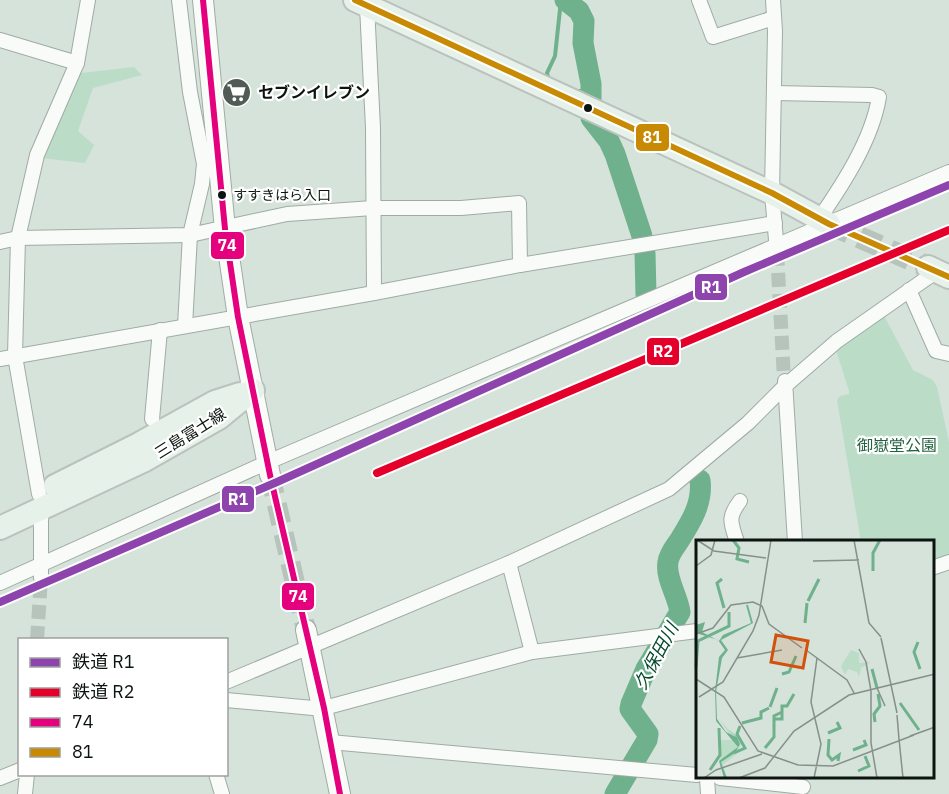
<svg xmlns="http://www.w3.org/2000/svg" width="949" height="794" font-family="'IBM Plex Sans','Noto Sans JP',sans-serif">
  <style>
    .green { fill: #bbddc7 }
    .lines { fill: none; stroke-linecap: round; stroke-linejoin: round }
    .stream { stroke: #6fb18c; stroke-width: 4 }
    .river { stroke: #6fb18c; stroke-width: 21 }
    .street-tunnel { stroke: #b7c4bc; stroke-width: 14; stroke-dasharray: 14 7; stroke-linecap: butt }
    .secondary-tunnel { stroke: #b7c4bc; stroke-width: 20; stroke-dasharray: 20 10; stroke-linecap: butt }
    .primary-tunnel { stroke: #b7c4bc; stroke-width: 22; stroke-dasharray: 22 11; stroke-linecap: butt }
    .street-casing { stroke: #a0aba4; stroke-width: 16 }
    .secondary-casing { stroke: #a0aba4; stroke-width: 22 }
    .primary-casing { stroke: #bbc1bd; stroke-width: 26 }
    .street { stroke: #f9fbf9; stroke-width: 14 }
    .secondary { stroke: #f9fbf9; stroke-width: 20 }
    .primary { stroke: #e6f1ea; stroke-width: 22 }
    .bus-1-casing { stroke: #fff; stroke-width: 10 }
    .bus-2-casing { stroke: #fff; stroke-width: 10 }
    .bus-1 { stroke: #e5007d; stroke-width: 6 }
    .bus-2 { stroke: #c88903; stroke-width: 6 }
    .rail-1-casing { stroke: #fff; stroke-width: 12 }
    .rail-2-casing { stroke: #fff; stroke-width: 12 }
    .rail-1 { stroke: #8e44ad; stroke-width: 8 }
    .rail-2 { stroke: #e4002b; stroke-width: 8 }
    .bus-dot { fill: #0c140f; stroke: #fff; stroke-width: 2 }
    .labels { text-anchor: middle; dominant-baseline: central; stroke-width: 4.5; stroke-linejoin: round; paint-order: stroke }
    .bus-label { font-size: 14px; fill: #0c140f; stroke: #fff; text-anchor: start }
    .poi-label { font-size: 16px; font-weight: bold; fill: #0c140f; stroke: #fff; text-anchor: start }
    .street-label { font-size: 16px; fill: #0c140f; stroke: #fff }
    .park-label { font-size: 16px; fill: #236240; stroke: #fff }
    .water-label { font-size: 18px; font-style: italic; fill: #054c2c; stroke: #fff }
    .inset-river { fill: none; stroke: #6fb18c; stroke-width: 3 }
    .inset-road { fill: none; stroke: #859089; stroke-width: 1.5 }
    .view { fill: #d2520c; fill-opacity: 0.15; stroke: #d2520c; stroke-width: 3 }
    .inset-edge { fill: none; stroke: #0c140f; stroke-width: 3 }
    .line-badge { stroke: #fff; stroke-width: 2 }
    .badge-label { font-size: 16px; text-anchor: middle; font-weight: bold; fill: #fff }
  </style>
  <rect width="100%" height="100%" fill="#d5e3da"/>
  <g class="green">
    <polygon points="134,67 142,75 93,88 78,131 94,145 85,163 41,158 81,73"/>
    <polygon points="883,314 913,370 933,380 937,387 949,442 949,557 933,563 932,542 861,542 837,400 840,396 849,394 849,391 835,347"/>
  </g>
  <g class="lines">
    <g class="stream">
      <polyline points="549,81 547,73 555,56 561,0"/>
      <polyline points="575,91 591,91"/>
    </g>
    <g class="river">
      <polyline points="565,0 579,11 584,21 583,43 591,84 591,100"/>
      <polyline points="591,118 609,141 615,154 642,236"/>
      <polyline points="645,253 646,295"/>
      <path d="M615 794 647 740 648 734 630 709 631 704 646 669 680 612C678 596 665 578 668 562 669 554 675 547 679 541 691 522 703 503 700 480"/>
    </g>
    <g class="street-tunnel">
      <polyline points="777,252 784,379"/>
      <polyline points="37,640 41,578"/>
    </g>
    <polyline class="secondary-tunnel" points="270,475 306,630"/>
    <polyline class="primary-tunnel" points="829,224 928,267"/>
    <defs>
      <g id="street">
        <polyline points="179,0 190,92 204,164 202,184 190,235 185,326"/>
        <polyline points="699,0 713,37 774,18"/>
        <polyline points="773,0 775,31 772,193 777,252"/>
        <polyline points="367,6 373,128 374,293"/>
        <polyline points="0,40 77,63"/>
        <path d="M774 93 872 95 879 97C872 140 843 184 819 219"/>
        <polyline points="0,242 18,238 190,235 287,214 373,208 461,208 519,203 520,265"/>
        <polyline points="909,290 936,351 949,354"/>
        <polyline points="0,359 374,293 520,265 775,223"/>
        <polyline points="785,381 795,542"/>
        <polyline points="152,419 160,330"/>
        <polyline points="39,494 15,356 18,238 37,155 77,63 88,0"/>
        <path d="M737 542C731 523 727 518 740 501"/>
        <polyline points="509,563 532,652"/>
        <polyline points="932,568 949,562"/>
        <polyline points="41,578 41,509"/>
        <polyline points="0,583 268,462 949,172"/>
        <polyline points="226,682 509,563 669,489 748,423 785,386 837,341 937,271"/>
        <polyline points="226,700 313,708 324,708 532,652 697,631"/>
        <polyline points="330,742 697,775"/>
        <polyline points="216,774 222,794"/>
        <polyline points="0,778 20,770"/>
        <polyline points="707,778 708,794"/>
        <polyline points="720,778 803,787"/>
        <polyline points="25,794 27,774"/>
      </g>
      <g id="secondary">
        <polyline points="203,0 225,229 238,317 270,475"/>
        <polyline points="306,630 340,794"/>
      </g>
      <g id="primary">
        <polyline points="355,0 772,193 829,224"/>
        <polyline points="928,267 949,277"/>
        <polyline points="55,486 139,444 215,402 240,394"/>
        <polyline points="0,528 145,460 219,418 253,390"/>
      </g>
    </defs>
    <use href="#street" class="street-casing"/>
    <use href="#secondary" class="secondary-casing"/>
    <use href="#primary" class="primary-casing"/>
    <use href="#street" class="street"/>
    <use href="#secondary" class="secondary"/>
    <use href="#primary" class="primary"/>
    <defs>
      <polyline id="bus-1" points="203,0 225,229 238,317 270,475 324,708 340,794"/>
      <polyline id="bus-2" points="355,0 772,193 829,224 949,277"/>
    </defs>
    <use href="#bus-1" class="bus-1-casing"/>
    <use href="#bus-2" class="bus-2-casing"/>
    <use href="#bus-1" class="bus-1"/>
    <use href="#bus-2" class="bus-2"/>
    <defs>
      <polyline id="rail-1" points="0,602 277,482 744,272 949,185"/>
      <polyline id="rail-2" points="377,473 949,230"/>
    </defs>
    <use href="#rail-1" class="rail-1-casing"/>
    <use href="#rail-2" class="rail-2-casing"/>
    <use href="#rail-1" class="rail-1"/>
    <use href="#rail-2" class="rail-2"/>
  </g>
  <defs>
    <symbol id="supermarket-disc" viewBox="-11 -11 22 22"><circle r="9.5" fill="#525c56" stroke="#fff"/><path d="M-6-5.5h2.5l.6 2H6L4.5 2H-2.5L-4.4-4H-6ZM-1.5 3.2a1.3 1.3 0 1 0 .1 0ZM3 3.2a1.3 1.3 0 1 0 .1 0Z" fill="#fff"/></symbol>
  </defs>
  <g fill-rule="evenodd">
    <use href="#supermarket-disc" x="220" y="76" width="33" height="33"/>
  </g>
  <g class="bus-dot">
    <circle cx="588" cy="108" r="5"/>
    <circle cx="222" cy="195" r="5"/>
  </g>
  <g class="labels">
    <g class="bus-label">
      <text x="233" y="195">すすきはら入口</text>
    </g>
    <g class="poi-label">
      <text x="258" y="92">セブンイレブン</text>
    </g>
    <g class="street-label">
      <text transform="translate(190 433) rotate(-32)">三島富士線</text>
    </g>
    <g class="park-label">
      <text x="897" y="445">御嶽堂公園</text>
    </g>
    <g class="water-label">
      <text transform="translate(656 656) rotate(-62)">久保田川</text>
    </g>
  </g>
  <g transform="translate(696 540)">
    <rect width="238" height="238" fill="#d5e3da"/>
    <path d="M155 110 163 113V123L175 122 165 128 163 137 161 132 152 129 149 135 145 126ZM24 180 45 204 41 214 24 227 25 200H37Z" fill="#bbddc7"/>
    <path d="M50 65H52L57 83 25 100 32 110 26 118 20 152 21 179 30 192 40 197 32 189 39 195 41 197 44 204 39 213 25 222 31 238H28L23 221 42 207 20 181 19 151 23 117 29 110 22 100 0 93V85L9 82 6 92 23 101 27 95 55 83Z" fill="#6fb18c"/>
    <path class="inset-river" d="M37 0 43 8 41 19 53 22M177 31V13L184 0M26 39 21 43 28 68M112 61 123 39M109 83 111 63M222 102 218 112 224 129M0 127 2 101 33 86V72M176 129 181 148M86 134 93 132 100 116M204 163 223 190M74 167 81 148M78 179H86V166H91L98 154M179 182 178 174 184 166 182 154M46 183 65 178V172L73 168M132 193 144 188 141 182M133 199 132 215 136 220 143 215 142 221M69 208 78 197V176L86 172M157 210 170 205 168 200M38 213 49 208 41 194 44 186M14 230 24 215 23 188M162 231 173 226 169 216"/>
    <path class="inset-road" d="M1 0 18 11 70 18M158 0 173 83 185 97M117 21 163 20M0 26 15 15 19 0M0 94 17 88 35 65 57 62 66 66 73 84 106 108M185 98 201 173M163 109 170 122 175 151V203L181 238M110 110 151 140 158 153M41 118 86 110M0 139 28 157 62 211 102 225 137 226 218 195M181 148 189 166M3 157 27 142 57 91 63 75 75 0M201 175 203 199M214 196 239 187M203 199 207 238M8 238 20 230 66 214M43 238 69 228 98 191 153 155 239 134M118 238 125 204 115 162 121 118"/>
    <path class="view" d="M80 95 112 101 107 128 75 122Z"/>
    <rect width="238" height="238" class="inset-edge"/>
  </g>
  <g class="line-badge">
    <rect x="635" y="123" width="35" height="29" rx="6" fill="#c88903"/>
    <rect x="210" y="231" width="35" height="29" rx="6" fill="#e5007d"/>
    <rect x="694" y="273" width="34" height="28" rx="6" fill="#8e44ad"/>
    <rect x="646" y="337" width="34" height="29" rx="6" fill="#e4002b"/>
    <rect x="221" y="485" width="34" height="28" rx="6" fill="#8e44ad"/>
    <rect x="281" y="582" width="34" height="29" rx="6" fill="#e5007d"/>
  </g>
  <g class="badge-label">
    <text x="652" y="143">81</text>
    <text x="227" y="251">74</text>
    <text x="711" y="293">R1</text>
    <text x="663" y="357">R2</text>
    <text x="238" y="505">R1</text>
    <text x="298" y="602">74</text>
  </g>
  <rect x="18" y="638" width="210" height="138" fill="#ffffff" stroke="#9ea19f" stroke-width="1.5"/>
  <rect x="30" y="658" width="30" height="9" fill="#8e44ad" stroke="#9ea19f" stroke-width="1.5"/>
  <text x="72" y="668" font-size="18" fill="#0c140f">鉄道 R1</text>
  <rect x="30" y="688" width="30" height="9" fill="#e4002b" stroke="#9ea19f" stroke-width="1.5"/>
  <text x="72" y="698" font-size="18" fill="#0c140f">鉄道 R2</text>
  <rect x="30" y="718" width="30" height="9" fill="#e5007d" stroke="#9ea19f" stroke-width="1.5"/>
  <text x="72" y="728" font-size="18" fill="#0c140f">74</text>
  <rect x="30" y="748" width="30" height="9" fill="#c88903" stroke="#9ea19f" stroke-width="1.5"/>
  <text x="72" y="758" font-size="18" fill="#0c140f">81</text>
</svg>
